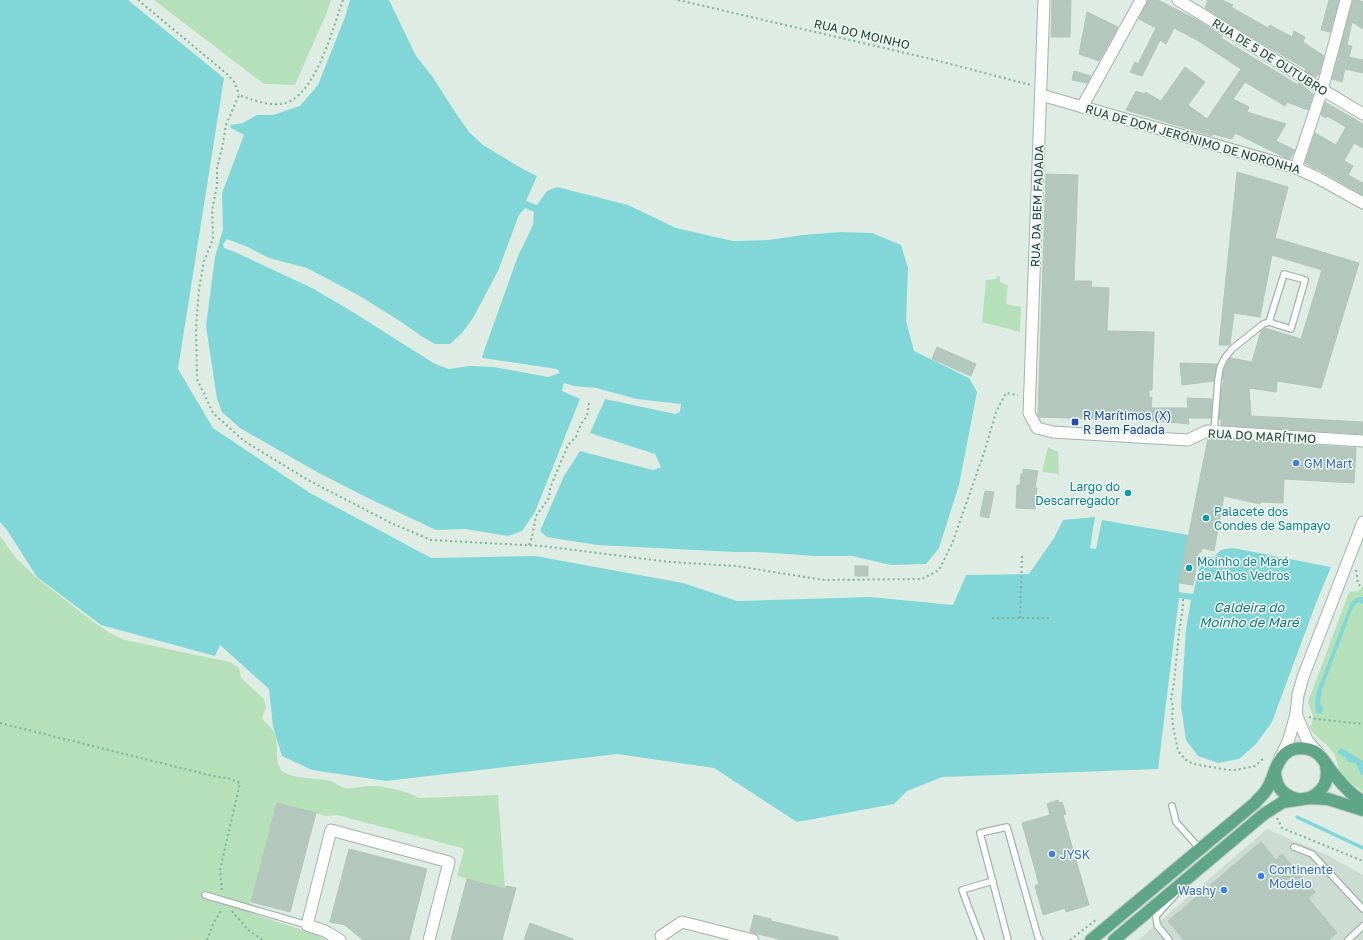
<svg xmlns="http://www.w3.org/2000/svg" width="1363" height="940" font-family="'Golos Text',sans-serif">
  <style>
    .built { fill: #cddcd3 }
    .green { fill: #b6e0ba }
    .water { fill: #81d7d7; fill-rule: evenodd }
    .lines { fill: none; stroke-linecap: round; stroke-linejoin: round }
    .stream { stroke: #81d7d7; stroke-width: 3.5 }
    .building { fill: #b4c7bd; stroke: #b1c6ba }
    .service-casing { stroke: #a1b4aa; stroke-width: 8 }
    .minor-casing { stroke: #a1b4aa; stroke-width: 13 }
    .primary-casing { stroke: #c0c9c5; stroke-width: 14 }
    .path { stroke: #7cb399; stroke-width: 2; stroke-dasharray: 2 3; stroke-linecap: butt }
    .service { stroke: #fff; stroke-width: 5.5 }
    .minor { stroke: #fff; stroke-width: 11 }
    .primary { stroke: #5fa689; stroke-width: 12 }
    .transit-dot { fill: #1a4fb4; stroke: #f0f8f3; stroke-width: 1.5 }
    .shop-dot { fill: #3f7fe0; stroke: #f0f8f3; stroke-width: 1.5 }
    .culture-dot { fill: #0f9aa8; stroke: #f0f8f3; stroke-width: 1.5 }
    .labels { text-anchor: middle; dominant-baseline: central; stroke-width: 3; stroke-linejoin: round; paint-order: stroke }
    .street-label { font-size: 12px; fill: #1e3e30; stroke: #f0f8f3 }
    .transit-label { font-size: 12px; fill: #164399; stroke: #f0f8f3; text-anchor: start }
    .shop-label { font-size: 12px; fill: #366cbe; stroke: #f0f8f3; text-anchor: start }
    .culture-label { font-size: 12px; fill: #0d838f; stroke: #f0f8f3; text-anchor: start }
    .water-label { font-size: 13px; font-style: italic; fill: #13797a; stroke: #f0f8f3 }
  </style>
  <rect width="100%" height="100%" fill="#dfece4"/>
  <polygon class="built" points="1267,829 1329,856 1363,875 1363,940 1138,940"/>
  <g class="green">
    <polygon points="154,0 331,0 327,12 295,85 264,84"/>
    <polygon points="998,276 1000,277 1000,282 1008,285 1006,304 1021,307 1020,332 982,322 986,280 995,279"/>
    <polygon points="1048,447 1058,452 1059,474 1042,472"/>
    <path d="M0 536 15 557 37 578 92 621 110 633 125 640 230 662 239 668 241 678 264 699 266 708 262 718C265 723 271 727 274 732 280 743 273 759 281 770 288 779 320 778 331 781 336 783 339 787 345 788 355 789 362 786 372 786 386 786 407 791 419 798L498 795 505 889 457 876 464 850 462 848 337 815 326 816 277 803 248 912 312 933 327 940H0Z"/>
    <path d="M1363 586V792C1355 786 1345 781 1340 771 1337 765 1337 757 1332 751 1325 742 1315 737 1309 727L1312 724 1313 716 1308 702 1349 592 1359 591Z"/>
  </g>
  <g class="water">
    <polygon points="0,0 128,0 224,78 178,369 213,428 310,493 431,558 535,556 683,583 737,601 870,597 953,605 966,575 1029,574 1054,538 1063,520 1095,517 1090,548 1096,549 1102,520 1189,535 1179,583 1179,592 1193,594 1202,556 1213,557 1221,550 1233,548 1331,567 1316,603 1272,722 1256,744 1239,759 1218,763 1198,756 1186,740 1181,706 1186,629 1191,600 1179,598 1158,769 942,777 907,791 894,804 797,822 714,768 617,754 386,781 312,770 282,756 273,727 269,689 220,645 215,656 101,625 37,577 7,530 0,522"/>
    <path d="M350 0H389L416 56 432 76 455 112 469 132 483 145 521 168 537 176 526 201 537 205 547 191 557 187 628 205 676 228 733 241 769 240 803 235 841 232 872 233 901 245 908 268 906 321 914 351 969 378 977 392 959 485 939 548 926 564 891 565 852 556H815L757 552H734L597 545 547 537 540 531 564 476 580 451 653 470 661 467 655 454 590 433 605 399 675 414 680 412 681 404 637 399 596 388 574 386 564 383 562 391 580 399 535 512 522 531 508 536 465 529 436 530 370 499 317 472 240 428 222 412 217 399 206 326 215 257 223 229 222 193 244 135 231 128 230 125 243 123 257 115H273L300 106 318 85 345 17ZM525 208 534 212 533 225 518 256 484 351 482 358 557 369 560 373 548 377 494 367 470 366 449 369 435 364 348 309 312 288 235 252 224 248 223 244 227 239 248 247 269 258 307 268 358 295 403 323 421 336 435 344H450L462 333 473 318 498 271 519 215Z"/>
    <polygon points="1358,597 1363,597 1363,604 1358,602 1354,606 1351,612 1322,690 1320,703 1323,709 1322,714 1317,713 1315,705 1316,694 1351,602"/>
    <polygon points="1341,748 1363,761 1363,775 1361,775 1356,763 1348,762 1345,757 1337,753"/>
  </g>
  <g class="lines">
    <polyline class="stream" points="1297,817 1363,848"/>
  </g>
  <g class="building">
    <polygon points="1052,0 1071,0 1070,37 1051,37"/>
    <polygon points="1148,0 1158,0 1199,21 1222,36 1221,38 1298,85 1299,83 1313,94 1308,110 1287,102 1285,106 1245,82 1233,99 1249,107 1247,112 1286,124 1276,141 1295,150 1290,159 1284,157 1235,133 1232,139 1213,134 1212,136 1126,110 1136,91 1145,94 1145,92 1161,101 1185,67 1205,82 1188,105 1207,119 1241,69 1197,40 1174,28 1166,44 1160,40 1142,76 1130,72 1135,62 1138,64 1156,28 1139,19"/>
    <polygon points="1208,0 1222,0 1233,5 1231,7 1268,28 1270,25 1292,37 1294,31 1305,37 1303,42 1324,56 1319,74 1316,77 1305,71 1306,69 1258,41 1205,8"/>
    <polygon points="1329,0 1339,0 1330,32 1321,30"/>
    <polygon points="1353,0 1358,0 1363,2 1363,29 1352,22 1347,45 1352,46 1349,57 1363,60 1363,73 1345,69 1342,82 1332,79"/>
    <polygon points="1087,12 1118,27 1099,61 1079,54"/>
    <polygon points="1074,71 1091,76 1087,83 1072,80"/>
    <polygon points="1325,102 1363,124 1363,148 1354,143 1344,161 1353,166 1348,175 1363,183 1363,195 1316,168 1315,169 1305,163 1315,133 1336,145 1346,127 1327,116 1326,118 1321,115"/>
    <polygon points="1237,172 1288,187 1275,238 1359,263 1321,388 1277,381 1276,392 1249,388 1251,416 1363,422 1363,434 1221,425 1221,419 1219,419 1221,391 1224,379 1222,379 1224,369 1228,361 1230,358 1252,362 1261,331 1265,328 1301,339 1322,270 1272,255 1260,317 1234,313 1230,345 1219,345"/>
    <polygon points="1046,174 1078,175 1074,281 1092,281 1091,287 1109,288 1107,331 1154,332 1152,390 1149,390 1149,397 1152,397 1151,408 1188,408 1187,398 1212,399 1211,418 1188,418 1189,424 1158,421 1039,417 1038,415"/>
    <polygon points="937,347 976,364 971,376 932,359"/>
    <polygon points="1180,363 1217,364 1214,381 1182,385"/>
    <polygon points="1208,438 1356,448 1354,483 1284,479 1283,503 1261,502 1260,504 1224,496 1214,551 1202,548 1201,552 1199,552 1193,585 1179,583"/>
    <polygon points="1023,469 1038,471 1035,488 1037,488 1035,509 1016,508 1017,485 1020,485 1021,474 1023,474"/>
    <polygon points="985,491 994,492 989,518 980,516"/>
    <rect x="855" y="566" width="13" height="10"/>
    <polygon points="1058,800 1059,803 1062,802 1066,814 1063,815 1089,905 1066,912 1065,908 1043,915 1035,886 1039,884 1022,823 1050,815 1047,804"/>
    <polygon points="277,803 316,813 290,912 251,902"/>
    <polygon points="1261,842 1276,860 1282,854 1315,892 1308,898 1337,933 1329,940 1184,940 1168,921"/>
    <polygon points="349,849 427,869 409,940 363,940 345,925 330,922"/>
    <polygon points="467,879 505,889 506,886 516,888 502,940 451,940"/>
    <polygon points="754,915 771,919 771,921 838,937 838,940 782,940 750,932"/>
    <polygon points="530,923 573,939 573,940 524,940"/>
  </g>
  <g class="lines">
    <defs>
      <g id="service">
        <polyline points="1214,431 1218,380 1220,368 1224,359 1232,349 1263,324 1269,322 1291,329 1305,280 1284,274 1269,322"/>
        <polyline points="1172,806 1176,822 1200,849"/>
        <polyline points="1294,847 1312,854 1363,909"/>
        <polyline points="205,895 307,925"/>
        <polyline points="981,940 962,890 993,881"/>
        <polyline points="1008,940 980,833 1007,827 1038,937 1040,940"/>
        <polyline points="1169,940 1157,925 1156,916 1176,894"/>
        <polyline points="1348,940 1363,926"/>
      </g>
      <g id="minor">
        <polyline points="1044,0 1029,413 1037,428 1053,432 1188,440 1207,431 1363,441"/>
        <path d="M1178 0C1240 37 1300 77 1363 114"/>
        <polyline points="1041,95 1296,168 1318,178 1363,203"/>
        <polyline points="1082,107 1141,0"/>
        <polyline points="1296,168 1322,90 1346,0"/>
        <polyline points="1296,714 1307,740 1319,754"/>
        <polyline points="1280,758 1288,742 1291,732 1296,714 1298,695 1303,677 1363,522"/>
        <polyline points="661,936 682,922 753,940"/>
        <polyline points="340,940 325,931 307,925 331,830 449,862 429,940"/>
      </g>
      <g id="primary">
        <path d="M1275 770C1275 786 1282 795 1297 799"/>
        <path d="M1310 798C1324 790 1329 782 1326 765"/>
        <path d="M1091 940 1255 803C1259 798 1264 794 1267 789 1274 778 1275 763 1285 754 1295 745 1313 747 1321 757 1327 764 1331 772 1338 779 1345 788 1353 796 1363 801"/>
        <polyline points="1114,940 1264,814 1283,802 1310,798 1328,799 1363,810"/>
      </g>
    </defs>
    <use href="#service" class="service-casing"/>
    <use href="#minor" class="minor-casing"/>
    <use href="#primary" class="primary-casing"/>
    <g class="path">
      <polyline points="138,0 227,74 235,83 239,95"/>
      <path d="M343 0C333 27 315 100 281 104 270 106 249 99 239 95L226 125 222 148 217 168V186L212 210 213 239 204 261 199 289 196 328 197 379 213 413 244 441 308 480 391 523 431 540 542 546 670 562 736 566 824 580 922 579 939 570 952 544 984 453 996 412 1006 393 1018 395"/>
      <polyline points="678,0 927,58 1031,85"/>
      <polyline points="529,545 532,537 536,516 549,498 550,488 568,445 576,437 581,424 587,416 589,403"/>
      <polyline points="1356,570 1358,584 1363,588"/>
      <polyline points="1183,599 1183,607 1179,632 1174,683 1171,699 1173,707 1172,715 1173,726 1178,751 1186,760 1194,764 1228,770 1236,770 1255,766 1265,757"/>
      <polyline points="992,618 1051,618"/>
      <polyline points="1020,618 1022,556"/>
      <polyline points="1309,717 1316,719 1363,724"/>
      <polyline points="0,723 213,776 228,778 240,783 220,870 222,892"/>
      <polyline points="1277,818 1282,828 1363,861"/>
      <polyline points="232,911 248,930 263,940"/>
      <polyline points="207,940 214,922 222,909"/>
      <polyline points="1070,940 1097,919"/>
    </g>
    <use href="#service" class="service"/>
    <use href="#minor" class="minor"/>
    <use href="#primary" class="primary"/>
  </g>
  <rect class="transit-dot" x="1071" y="418" width="8" height="8" rx="2"/>
  <g class="shop-dot">
    <circle cx="1296" cy="463" r="4"/>
    <circle cx="1052" cy="854" r="4"/>
    <circle cx="1261" cy="876" r="4"/>
    <circle cx="1224" cy="890" r="4"/>
  </g>
  <g class="culture-dot">
    <circle cx="1128" cy="493" r="4"/>
    <circle cx="1206" cy="518" r="4"/>
    <circle cx="1189" cy="568" r="4"/>
  </g>
  <g class="labels">
    <g class="street-label">
      <text transform="translate(862 34) rotate(13)">RUA DO MOINHO</text>
      <text transform="translate(1270 57) rotate(32)">RUA DE 5 DE OUTUBRO</text>
      <text transform="translate(1193 139) rotate(16)">RUA DE DOM JERÓNIMO DE NORONHA</text>
      <text transform="translate(1037 206) rotate(-88)">RUA DA BEM FADADA</text>
      <text transform="translate(1262 436) rotate(3)">RUA DO MARÍTIMO</text>
    </g>
    <g class="transit-label">
      <text x="1083" y="415">R Marítimos (X)<tspan x="1083" dy="14">R Bem Fadada</tspan></text>
    </g>
    <g class="shop-label">
      <text x="1304" y="463">GM Mart</text>
      <text x="1060" y="854">JYSK</text>
      <text x="1269" y="869">Continente<tspan x="1269" dy="14">Modelo</tspan></text>
      <text x="1216" y="890" text-anchor="end">Washy</text>
    </g>
    <g class="culture-label">
      <text x="1120" y="486" text-anchor="end">Largo do<tspan x="1120" dy="14">Descarregador</tspan></text>
      <text x="1214" y="511">Palacete dos<tspan x="1214" dy="14">Condes de Sampayo</tspan></text>
      <text x="1197" y="561">Moinho de Maré<tspan x="1197" dy="14">de Alhos Vedros</tspan></text>
    </g>
    <g class="water-label">
      <text x="1249" y="607">Caldeira do<tspan x="1249" dy="15">Moinho de Maré</tspan></text>
    </g>
  </g>
</svg>
